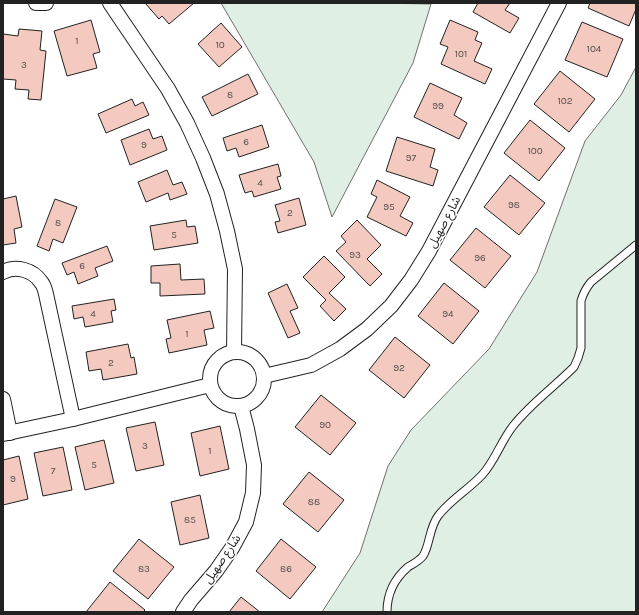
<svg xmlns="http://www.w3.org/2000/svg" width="639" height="615" font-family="Karla,'Noto Sans Arabic',sans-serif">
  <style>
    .green { fill: #e0efe3; stroke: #6f6f6f }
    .building { fill: #f3c9c0; stroke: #222 }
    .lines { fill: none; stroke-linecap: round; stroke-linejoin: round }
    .lane-casing { stroke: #222; stroke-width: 9 }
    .street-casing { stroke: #222; stroke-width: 16 }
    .lane { stroke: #fff; stroke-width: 7 }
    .street { stroke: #fff; stroke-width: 14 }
    .labels { text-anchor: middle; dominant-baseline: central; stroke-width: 3; stroke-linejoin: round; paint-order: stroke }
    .number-label { font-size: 10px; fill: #564c4a }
    .street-label { font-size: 12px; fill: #222; stroke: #fff }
  </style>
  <rect width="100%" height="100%" fill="#fff"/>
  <g class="green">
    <polygon points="221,3 375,3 431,4 413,63 332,217 314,162"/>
    <polygon points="636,67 636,612 322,612 360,553 388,466 411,430 489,349 537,272 585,141 621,95"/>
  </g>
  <g class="building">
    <polygon points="145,3 194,3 169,24 162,16 159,19"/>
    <polygon points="478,3 510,3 505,10 519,18 510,33 473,12"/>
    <polygon points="590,3 636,3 636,9 629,26 588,8"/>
    <polygon points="91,20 100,52 93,54 97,68 67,76 54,31"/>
    <polygon points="450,20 478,32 475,40 482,43 474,61 492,69 485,84 441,64 448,47 440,44"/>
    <polygon points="582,22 623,39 607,77 565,60"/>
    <polygon points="221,23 242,47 219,67 198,44"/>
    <polygon points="19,29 42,31 40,50 46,51 41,100 28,99 29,90 15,89 16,80 3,79 3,34 18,36"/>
    <polygon points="560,71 595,99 569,132 534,104"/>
    <polygon points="248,74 258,94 212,116 202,97"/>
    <polygon points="430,83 462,98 454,115 467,123 459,139 414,117"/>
    <polygon points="132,99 135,106 143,102 149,115 106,133 98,114"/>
    <polygon points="530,120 565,148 539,181 504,153"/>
    <polygon points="262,125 269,147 239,157 236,148 227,151 223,138"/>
    <polygon points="149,129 153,139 162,136 167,150 130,165 121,140"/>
    <polygon points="397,137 435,149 430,167 438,170 433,186 386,171"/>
    <polygon points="278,164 281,176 277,177 281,189 254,197 252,191 245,193 239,175"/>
    <polygon points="167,170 173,185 182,182 187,194 170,200 168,193 146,202 138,182"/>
    <polygon points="510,175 545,203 519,235 484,207"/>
    <polygon points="377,180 410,197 400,216 413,223 406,236 367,217 377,197 371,194"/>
    <polygon points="16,196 22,227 14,229 16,243 3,245 3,199"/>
    <polygon points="299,198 306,225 278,233 275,222 280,221 275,205"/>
    <polygon points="55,199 77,207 63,243 53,239 49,251 37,246"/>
    <polygon points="186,220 187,227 195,226 198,243 154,250 150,226"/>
    <polygon points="357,220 381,245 367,259 382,274 370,286 336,251 346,242 341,236"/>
    <polygon points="476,228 511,256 485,288 450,260"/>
    <polygon points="107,246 113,261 95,268 98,276 78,284 74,272 67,275 62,263"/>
    <polygon points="324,256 345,277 329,293 346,309 334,321 320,306 326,300 303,277"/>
    <polygon points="180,264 181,280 204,279 205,294 160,296 160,283 151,283 151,266"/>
    <polygon points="444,283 479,311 453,344 418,316"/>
    <polygon points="287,284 298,308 290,311 300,333 288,338 268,293"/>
    <polygon points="114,299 116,310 111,311 113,322 85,327 83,317 74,319 72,306"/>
    <polygon points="210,311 214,328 204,330 207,345 169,353 166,339 171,338 167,320"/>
    <polygon points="395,337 430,365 404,398 369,370"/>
    <polygon points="128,344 131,358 134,357 137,374 103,380 101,369 89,371 86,352"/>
    <polygon points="321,395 356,423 330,455 295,427"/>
    <polygon points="155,422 164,465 136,471 126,428"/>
    <polygon points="220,426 229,469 200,476 191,433"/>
    <polygon points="104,440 114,483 85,490 75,447"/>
    <polygon points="63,447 72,490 43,496 34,453"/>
    <polygon points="19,456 28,499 3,505 3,460"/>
    <polygon points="309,472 344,500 318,532 283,504"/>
    <polygon points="200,495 209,538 180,545 171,502"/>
    <polygon points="139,539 174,567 148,599 113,571"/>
    <polygon points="281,539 316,567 290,599 256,571"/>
    <polygon points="110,582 145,610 143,612 86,612"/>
    <polygon points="241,597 260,612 229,612"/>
  </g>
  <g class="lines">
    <defs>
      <path id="lane" d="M387 612C387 593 394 579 408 567 413 564 419 561 423 556 430 545 429 528 438 516 450 500 468 490 482 475 495 461 501 441 513 426 530 404 554 387 574 367L578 358 581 348V301C583 294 586 288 591 282L636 245"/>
      <g id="street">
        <polyline points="36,3 46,3"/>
        <polyline points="110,3 168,89 187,123 203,158 217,194 227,231 235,269 234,352"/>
        <path d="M3 272C16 265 33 270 41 282 44 285 45 290 46 294L73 419"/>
        <circle cx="237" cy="379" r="27"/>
        <polyline points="264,376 311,365 340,349 367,329 391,306 411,280 429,251 559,3"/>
        <polyline points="3,399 10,433"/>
        <polyline points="3,434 73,419 210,385"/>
        <polyline points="183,612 191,600 216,571 232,548 246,522 253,493 254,465 247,429 241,406"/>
      </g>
    </defs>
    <use href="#lane" class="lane-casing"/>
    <use href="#street" class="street-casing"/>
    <use href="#lane" class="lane"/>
    <use href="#street" class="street"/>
  </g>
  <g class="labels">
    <g class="number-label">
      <text x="77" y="41">1</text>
      <text x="220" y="45">10</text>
      <text x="594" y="49">104</text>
      <text x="461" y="54">101</text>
      <text x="24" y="65">3</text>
      <text x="230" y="95">8</text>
      <text x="565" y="101">102</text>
      <text x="438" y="106">99</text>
      <text x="246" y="142">6</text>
      <text x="144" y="145">9</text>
      <text x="535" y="151">100</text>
      <text x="411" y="158">97</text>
      <text x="260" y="183">4</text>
      <text x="514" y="205">98</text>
      <text x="389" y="207">95</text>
      <text x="290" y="213">2</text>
      <text x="58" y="223">8</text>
      <text x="174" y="235">5</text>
      <text x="355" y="255">93</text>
      <text x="480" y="258">96</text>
      <text x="82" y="266">6</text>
      <text x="93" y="314">4</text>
      <text x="448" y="314">94</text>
      <text x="187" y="334">1</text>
      <text x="111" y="363">2</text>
      <text x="399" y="368">92</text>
      <text x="325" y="425">90</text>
      <text x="145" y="446">3</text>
      <text x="210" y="451">1</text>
      <text x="94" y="465">5</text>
      <text x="53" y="471">7</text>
      <text x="13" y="479">9</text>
      <text x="314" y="502">88</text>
      <text x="190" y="520">85</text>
      <text x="144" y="569">83</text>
      <text x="286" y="569">86</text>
    </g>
    <g class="street-label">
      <text transform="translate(444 222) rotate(-62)">شارع صهيل</text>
      <text transform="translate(222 559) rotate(-56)">شارع صهيل</text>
    </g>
  </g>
  <rect width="639" height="615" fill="none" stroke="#222222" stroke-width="8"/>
</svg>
